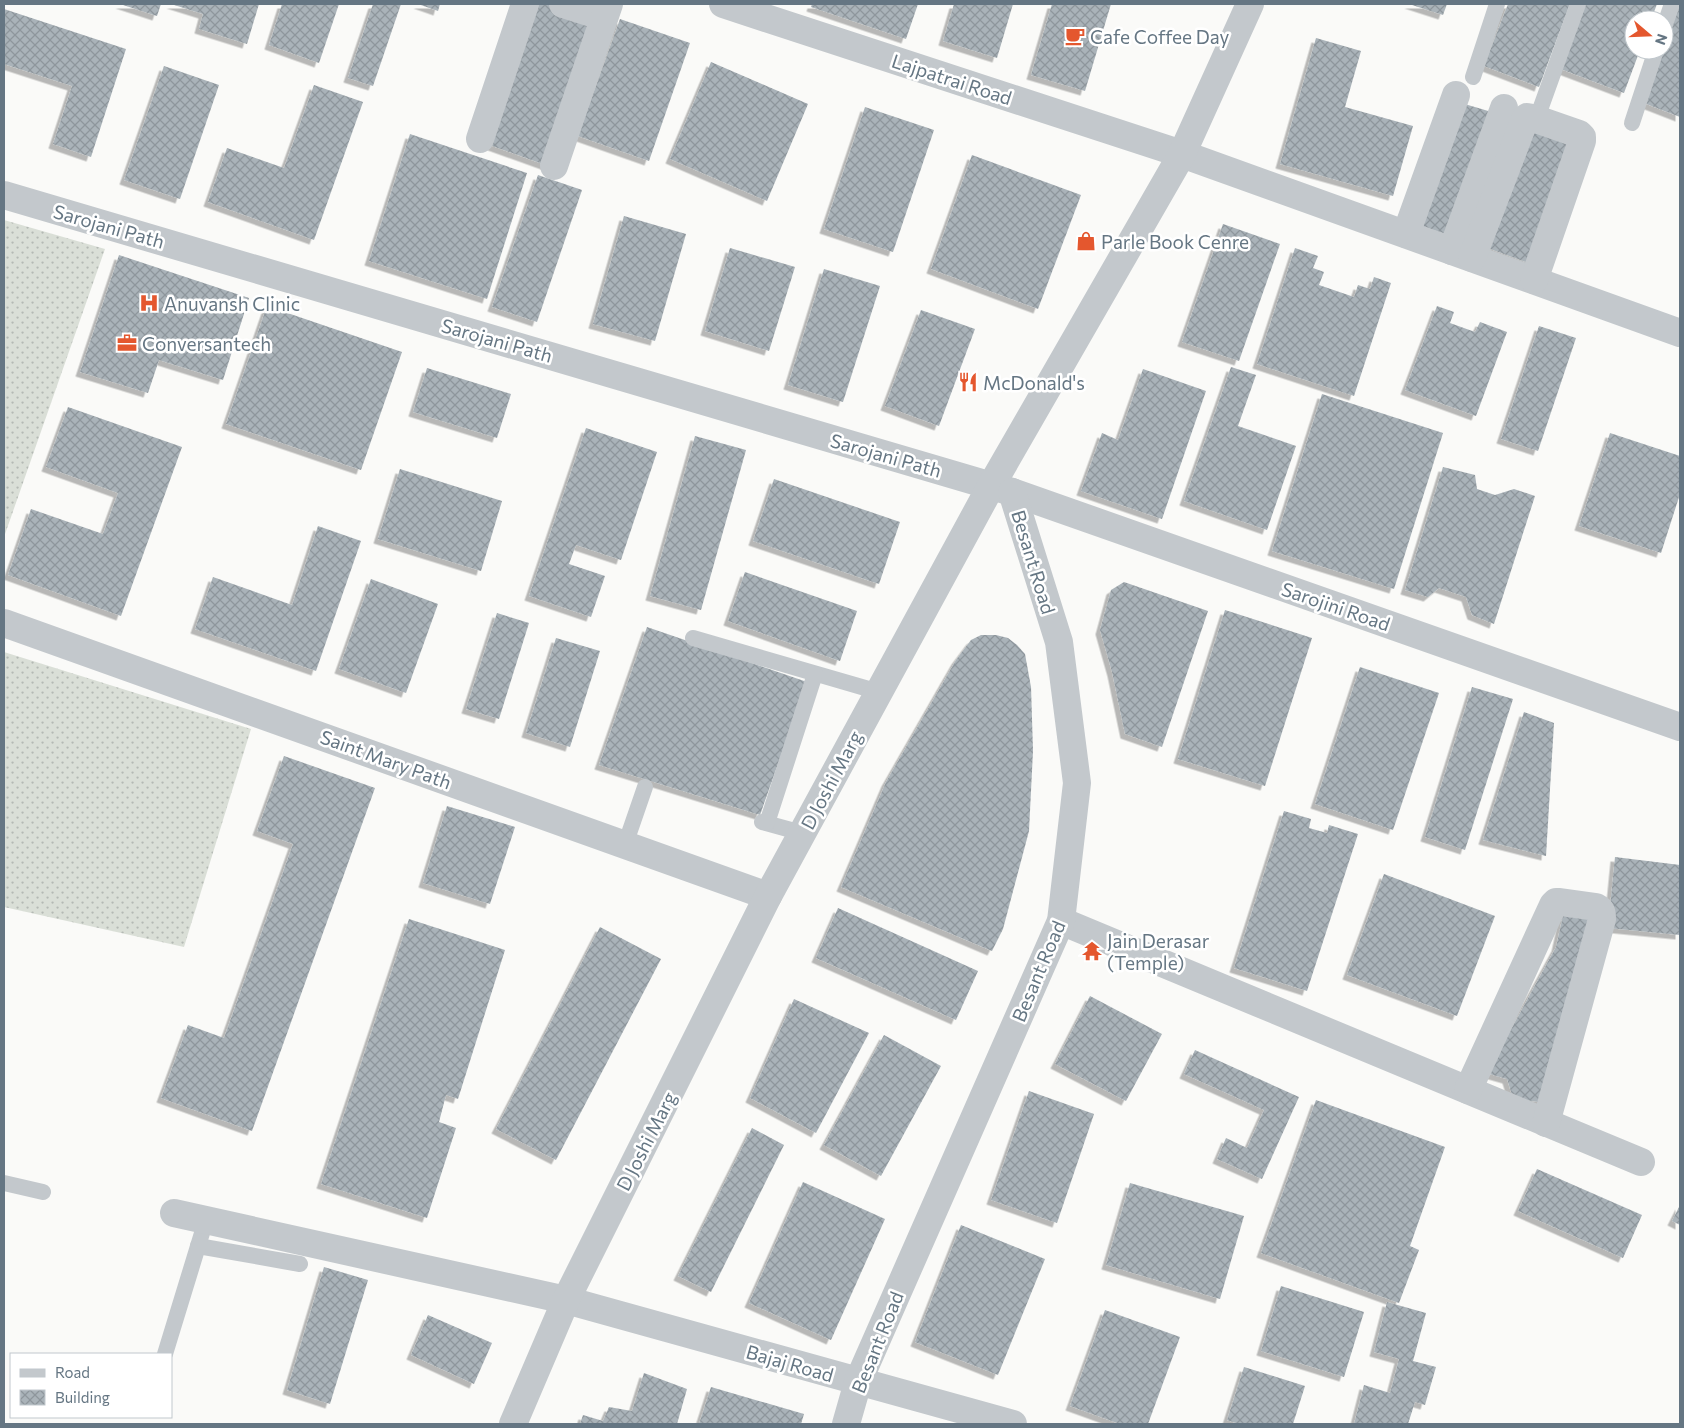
<svg xmlns="http://www.w3.org/2000/svg" width="1684" height="1428" font-family="Commissioner,sans-serif">
  <style>
    .grass { fill: url(#grass-dots) }
    .building { fill: url(#building-cross-hatch); filter: url(#shadow) }
    .lines { fill: none; stroke-linecap: round; stroke-linejoin: round }
    .lane { stroke: #c3c8cc; stroke-width: 16 }
    .street { stroke: #c3c8cc; stroke-width: 28 }
    .labels { text-anchor: middle; dominant-baseline: central; stroke-width: 5; stroke-linejoin: round; paint-order: stroke }
    .poi-label { font-size: 19px; fill: #657683; stroke: #fff; text-anchor: start }
    .street-label { font-size: 19px; fill: #657683; stroke: #fff }
  </style>
  <defs>
    <pattern id="grass-dots" width="8" height="8" patternUnits="userSpaceOnUse" patternTransform="scale(1.25)"><rect width="8" height="8" fill="#dadfd7"/><path d="M2 2h.1M6 6h.1" fill="none" stroke="#b4b9b4" stroke-width="1.8" stroke-linecap="round"/></pattern>
    <pattern id="building-cross-hatch" width="8" height="8" patternUnits="userSpaceOnUse" patternTransform="scale(1.25)"><rect width="8" height="8" fill="#aab3b9"/><path d="M0 0l8 8M0 8l8-8" fill="none" stroke="#8e969c"/></pattern>
    <filter id="shadow"><feDropShadow dx="-4.5" dy="4.5" stdDeviation="0" flood-color="#0004"/></filter>
  </defs>
  <rect width="100%" height="100%" fill="#fafaf8"/>
  <g class="grass">
    <polygon points="4,220 105,249 4,537"/>
    <polygon points="4,652 251,729 184,947 4,907"/>
  </g>
  <g class="building">
    <polygon points="120,4 161,4 157,16"/>
    <polygon points="171,4 259,4 247,44 199,29 203,14"/>
    <polygon points="282,4 339,4 319,63 269,45"/>
    <polygon points="373,4 401,4 373,86 348,78"/>
    <polygon points="418,4 440,4 438,11"/>
    <polygon points="532,4 547,4 601,22 551,167 484,143"/>
    <polygon points="812,4 918,4 906,39 811,7"/>
    <polygon points="954,4 1013,4 997,58 943,41"/>
    <polygon points="1052,4 1111,4 1085,91 1031,75"/>
    <polygon points="1409,4 1447,4 1443,15"/>
    <polygon points="1508,4 1570,4 1539,87 1484,66"/>
    <polygon points="1582,4 1657,4 1651,20 1634,20 1634,50 1640,50 1624,93 1558,68"/>
    <polygon points="1679,4 1680,4 1680,117 1644,103"/>
    <polygon points="4,9 126,49 91,157 53,144 72,86 4,64"/>
    <polygon points="620,19 690,43 649,161 578,136"/>
    <polygon points="1316,38 1361,51 1345,107 1413,126 1393,196 1280,164"/>
    <polygon points="711,62 808,104 767,201 670,159"/>
    <polygon points="164,66 219,85 180,199 124,180"/>
    <polygon points="314,85 363,102 314,240 208,202 227,148 284,168"/>
    <polygon points="1458,102 1495,113 1455,237 1418,225"/>
    <polygon points="865,107 934,130 893,252 824,229"/>
    <polygon points="1530,121 1578,138 1534,265 1482,246"/>
    <polygon points="410,134 527,173 487,299 369,261"/>
    <polygon points="972,155 1081,195 1038,309 931,269"/>
    <polygon points="538,175 582,190 537,322 492,307"/>
    <polygon points="624,216 686,234 655,341 593,324"/>
    <polygon points="1223,224 1280,244 1239,361 1182,342"/>
    <polygon points="730,248 795,267 769,351 705,331"/>
    <polygon points="1295,248 1318,256 1313,268 1324,272 1319,285 1354,297 1358,285 1370,289 1374,277 1391,283 1354,396 1257,364"/>
    <polygon points="119,255 249,298 223,380 159,360 148,393 80,372"/>
    <polygon points="824,269 880,286 843,402 788,385"/>
    <polygon points="267,306 402,352 361,470 226,424"/>
    <polygon points="1437,306 1454,312 1450,323 1475,332 1480,322 1507,332 1476,416 1405,390"/>
    <polygon points="921,310 975,329 939,426 885,406"/>
    <polygon points="1539,326 1576,338 1538,451 1501,439"/>
    <polygon points="1231,367 1256,375 1238,426 1296,446 1267,530 1184,501"/>
    <polygon points="427,368 511,394 497,438 413,412"/>
    <polygon points="1143,369 1206,391 1162,519 1081,491 1102,433 1118,440"/>
    <polygon points="1322,394 1443,433 1394,589 1272,551"/>
    <polygon points="68,407 182,447 121,616 8,575 31,509 103,534 118,493 46,467"/>
    <polygon points="586,428 657,452 621,560 576,545 569,564 605,576 591,617 529,596"/>
    <polygon points="1610,433 1680,456 1680,494 1661,553 1579,526"/>
    <polygon points="695,436 746,450 701,610 650,596"/>
    <polygon points="1443,467 1475,475 1477,489 1495,495 1514,489 1535,496 1494,624 1472,615 1466,597 1439,588 1428,597 1405,590"/>
    <polygon points="400,469 502,501 481,571 378,539"/>
    <polygon points="774,479 900,522 879,584 753,541"/>
    <polygon points="318,526 361,541 316,671 195,629 213,577 292,605"/>
    <polygon points="745,572 857,611 840,661 728,621"/>
    <polygon points="371,579 438,604 406,693 339,669"/>
    <polygon points="1124,582 1208,611 1162,747 1125,734 1112,672 1100,630 1111,590"/>
    <polygon points="1225,610 1312,638 1265,786 1178,759"/>
    <polygon points="497,613 529,623 499,719 466,709"/>
    <polygon points="647,627 807,682 760,815 599,765"/>
    <polygon points="981,635 996,635 1008,638 1017,645 1025,654 1031,687 1033,751 1029,831 1003,929 992,951 841,887 886,782 956,660 971,640"/>
    <polygon points="556,638 600,651 570,747 526,733"/>
    <polygon points="1360,667 1439,693 1393,830 1315,804"/>
    <polygon points="1472,687 1513,699 1465,850 1425,837"/>
    <polygon points="1524,712 1554,723 1546,856 1483,840"/>
    <polygon points="284,756 375,788 252,1131 161,1098 188,1025 224,1038 293,844 257,831"/>
    <polygon points="447,806 515,827 490,904 423,883"/>
    <polygon points="1284,811 1311,819 1309,828 1327,833 1329,825 1358,834 1307,991 1234,968"/>
    <polygon points="1615,857 1680,865 1680,935 1608,928"/>
    <polygon points="1384,874 1495,916 1457,1016 1347,975"/>
    <polygon points="838,908 978,971 956,1020 816,958"/>
    <polygon points="1564,911 1596,913 1545,1103 1513,1098 1507,1079 1486,1073 1497,1055 1556,947"/>
    <polygon points="409,919 505,950 458,1099 446,1095 439,1122 456,1128 427,1218 321,1184"/>
    <polygon points="600,927 661,959 556,1160 496,1129"/>
    <polygon points="1090,996 1162,1034 1126,1101 1055,1064"/>
    <polygon points="794,999 869,1033 816,1133 750,1098"/>
    <polygon points="884,1035 941,1066 881,1176 824,1145"/>
    <polygon points="1195,1050 1299,1097 1262,1179 1217,1159 1226,1138 1247,1148 1264,1110 1184,1074"/>
    <polygon points="1029,1091 1094,1114 1057,1223 991,1200"/>
    <polygon points="1316,1100 1445,1147 1410,1246 1419,1250 1399,1303 1261,1253"/>
    <polygon points="752,1128 784,1145 711,1292 678,1276"/>
    <polygon points="1537,1169 1642,1215 1623,1258 1518,1211"/>
    <polygon points="803,1182 885,1219 831,1340 749,1303"/>
    <polygon points="1130,1183 1244,1216 1220,1299 1106,1265"/>
    <polygon points="1680,1205 1680,1225 1672,1221"/>
    <polygon points="961,1225 1045,1259 998,1375 915,1342"/>
    <polygon points="324,1267 368,1280 330,1404 287,1390"/>
    <polygon points="1281,1286 1364,1312 1344,1377 1261,1351"/>
    <polygon points="1387,1302 1426,1313 1413,1361 1436,1367 1425,1405 1415,1402 1408,1424 1354,1424 1364,1385 1390,1393 1399,1359 1374,1352"/>
    <polygon points="1105,1310 1180,1337 1148,1424 1120,1424 1070,1406"/>
    <polygon points="428,1315 492,1343 474,1384 411,1355"/>
    <polygon points="1244,1367 1305,1386 1293,1424 1239,1424 1227,1420"/>
    <polygon points="644,1373 687,1389 677,1424 580,1424 583,1415 603,1421 609,1407 632,1411"/>
    <polygon points="711,1387 804,1414 801,1424 699,1424"/>
  </g>
  <g class="lines">
    <g class="lane">
      <polyline points="1664,27 1672,4"/>
      <polyline points="1473,77 1497,4"/>
      <polyline points="1541,107 1578,4"/>
      <polyline points="1632,123 1656,50"/>
      <polyline points="693,638 879,692"/>
      <polyline points="762,822 802,833"/>
      <polyline points="767,823 815,674"/>
      <polyline points="625,845 645,787"/>
      <polyline points="4,1183 43,1192"/>
      <polyline points="198,1246 300,1264"/>
      <polyline points="165,1354 206,1220"/>
    </g>
    <g class="street">
      <polyline points="563,4 604,17"/>
      <polyline points="723,4 1182,154 1680,333"/>
      <polyline points="480,139 525,4"/>
      <polyline points="554,166 609,4"/>
      <polyline points="4,195 1012,492 1680,727"/>
      <polyline points="1406,234 1456,95"/>
      <polyline points="1452,251 1504,108"/>
      <polyline points="1472,258 1525,119 1527,117 1533,118 1579,134 1582,137 1582,141 1534,280"/>
      <polyline points="4,623 768,896"/>
      <polyline points="1061,921 1641,1162"/>
      <path d="M1468 1090 1553 905 1556 902H1560L1596 907C1602 910 1602 913 1602 919L1546 1123"/>
      <polyline points="174,1213 566,1300 1013,1424"/>
      <polyline points="513,1424 566,1300 768,896 991,486 1182,154 1250,4"/>
      <polyline points="846,1424 858,1382 1061,921 1077,783 1059,642 1012,492"/>
    </g>
  </g>
  <defs>
    <symbol id="cafe-bare" viewBox="-9 -9 18 18"><path d="M-5.5-4.5H6V0H3Q3 3.5 0 3.5H-2.5Q-5.5 3.5-5.5 0ZM3-3.2v2h1.7v-2ZM-6 4.5H4V6H-6Z" fill="#e4572e" stroke="#fff" stroke-width="2.5" paint-order="stroke"/></symbol>
    <symbol id="shop-bare" viewBox="-9 -9 18 18"><path d="M-5-2.5h2.3a2.7 3.5 0 0 1 5.4 0H5L5.5 6h-11ZM-1.5-2.5h3a1.5 2.3 0 0 0-3 0Z" fill="#e4572e" stroke="#fff" stroke-width="2.5" paint-order="stroke"/></symbol>
    <symbol id="hospital-bare" viewBox="-9 -9 18 18"><path d="M-5-5h3v3.5h4V-5h3V5h-3V1.5h-4V5h-3Z" fill="#e4572e" stroke="#fff" stroke-width="2.5" paint-order="stroke"/></symbol>
    <symbol id="office-bare" viewBox="-9 -9 18 18"><path d="M-6-3h4V-5.5h4V-3h4V5H-6ZM-1-4.5V-3h2v-1.5ZM-6 0V1H6V0Z" fill="#e4572e" stroke="#fff" stroke-width="2.5" paint-order="stroke"/></symbol>
    <symbol id="restaurant-bare" viewBox="-9 -9 18 18"><path d="M-5-6h1v4h1v-4h1v4h1v-4h1v5L-1.5 .5V6h-2V.5L-5-1ZM5-6V6H3V1.5H1.5Q1.5-4 5-6Z" fill="#e4572e" stroke="#fff" stroke-width="2.5" paint-order="stroke"/></symbol>
    <symbol id="temple-bare" viewBox="-9 -9 18 18"><path d="M0-6L5-2H3V0L6.5 2.5H4V6H1.5V3h-3V6H-4V2.5H-6.5L-3 0V-2H-5Z" fill="#e4572e" stroke="#fff" stroke-width="2.5" paint-order="stroke"/></symbol>
  </defs>
  <g fill-rule="evenodd">
    <use href="#cafe-bare" x="1061" y="22" width="28" height="28"/>
    <use href="#shop-bare" x="1072" y="227" width="28" height="28"/>
    <use href="#hospital-bare" x="135" y="289" width="28" height="28"/>
    <use href="#office-bare" x="113" y="329" width="28" height="28"/>
    <use href="#restaurant-bare" x="954" y="368" width="28" height="28"/>
    <use href="#temple-bare" x="1078" y="937" width="28" height="28"/>
  </g>
  <g class="labels">
    <g class="poi-label">
      <text x="1090" y="36">Cafe Coffee Day</text>
      <text x="1101" y="241">Parle Book Cenre</text>
      <text x="164" y="303">Anuvansh Clinic</text>
      <text x="142" y="343">Conversantech</text>
      <text x="983" y="382">McDonald's</text>
      <text x="1107" y="940">Jain Derasar<tspan x="1107" dy="22">(Temple)</tspan></text>
    </g>
    <g class="street-label">
      <text transform="translate(952 79) rotate(18)">Lajpatrai Road</text>
      <text transform="translate(109 226) rotate(16)">Sarojani Path</text>
      <text transform="translate(497 340) rotate(16)">Sarojani Path</text>
      <text transform="translate(886 455) rotate(16)">Sarojani Path</text>
      <text transform="translate(1034 562) rotate(73)">Besant Road</text>
      <text transform="translate(1336 606) rotate(19)">Sarojini Road</text>
      <text transform="translate(386 759) rotate(20)">Saint Mary Path</text>
      <text transform="translate(831 780) rotate(-62)">D Joshi Marg</text>
      <text transform="translate(1038 971) rotate(-67)">Besant Road</text>
      <text transform="translate(646 1141) rotate(-63)">D Joshi Marg</text>
      <text transform="translate(877 1342) rotate(-68)">Besant Road</text>
      <text transform="translate(790 1363) rotate(16)">Bajaj Road</text>
    </g>
  </g>
  <rect width="1684" height="1428" fill="none" stroke="#657683" stroke-width="10"/>
  <rect x="10" y="1353" width="162" height="65" fill="#ffffff" stroke="#c1c8cd"/>
  <rect x="20" y="1369" width="25" height="8" fill="#c3c8cc" stroke="#c1c8cd"/>
  <text x="55" y="1378" font-size="15" fill="#657683">Road</text>
  <rect x="20" y="1390" width="25" height="15" fill="url(#building-cross-hatch)" stroke="#c1c8cd"/>
  <text x="55" y="1403" font-size="15" fill="#657683">Building</text>
  <g transform="translate(1649 35) rotate(109)"><circle r="24" fill="#ffffff" stroke="#c1c8cd"/>
  <path d="M0-4L9 19L0 12L-9 19Z" fill="#e4572e"/>
  <text y="-8" font-size="14" font-weight="bold" text-anchor="middle" fill="#657683">N</text>
  </g>
</svg>
